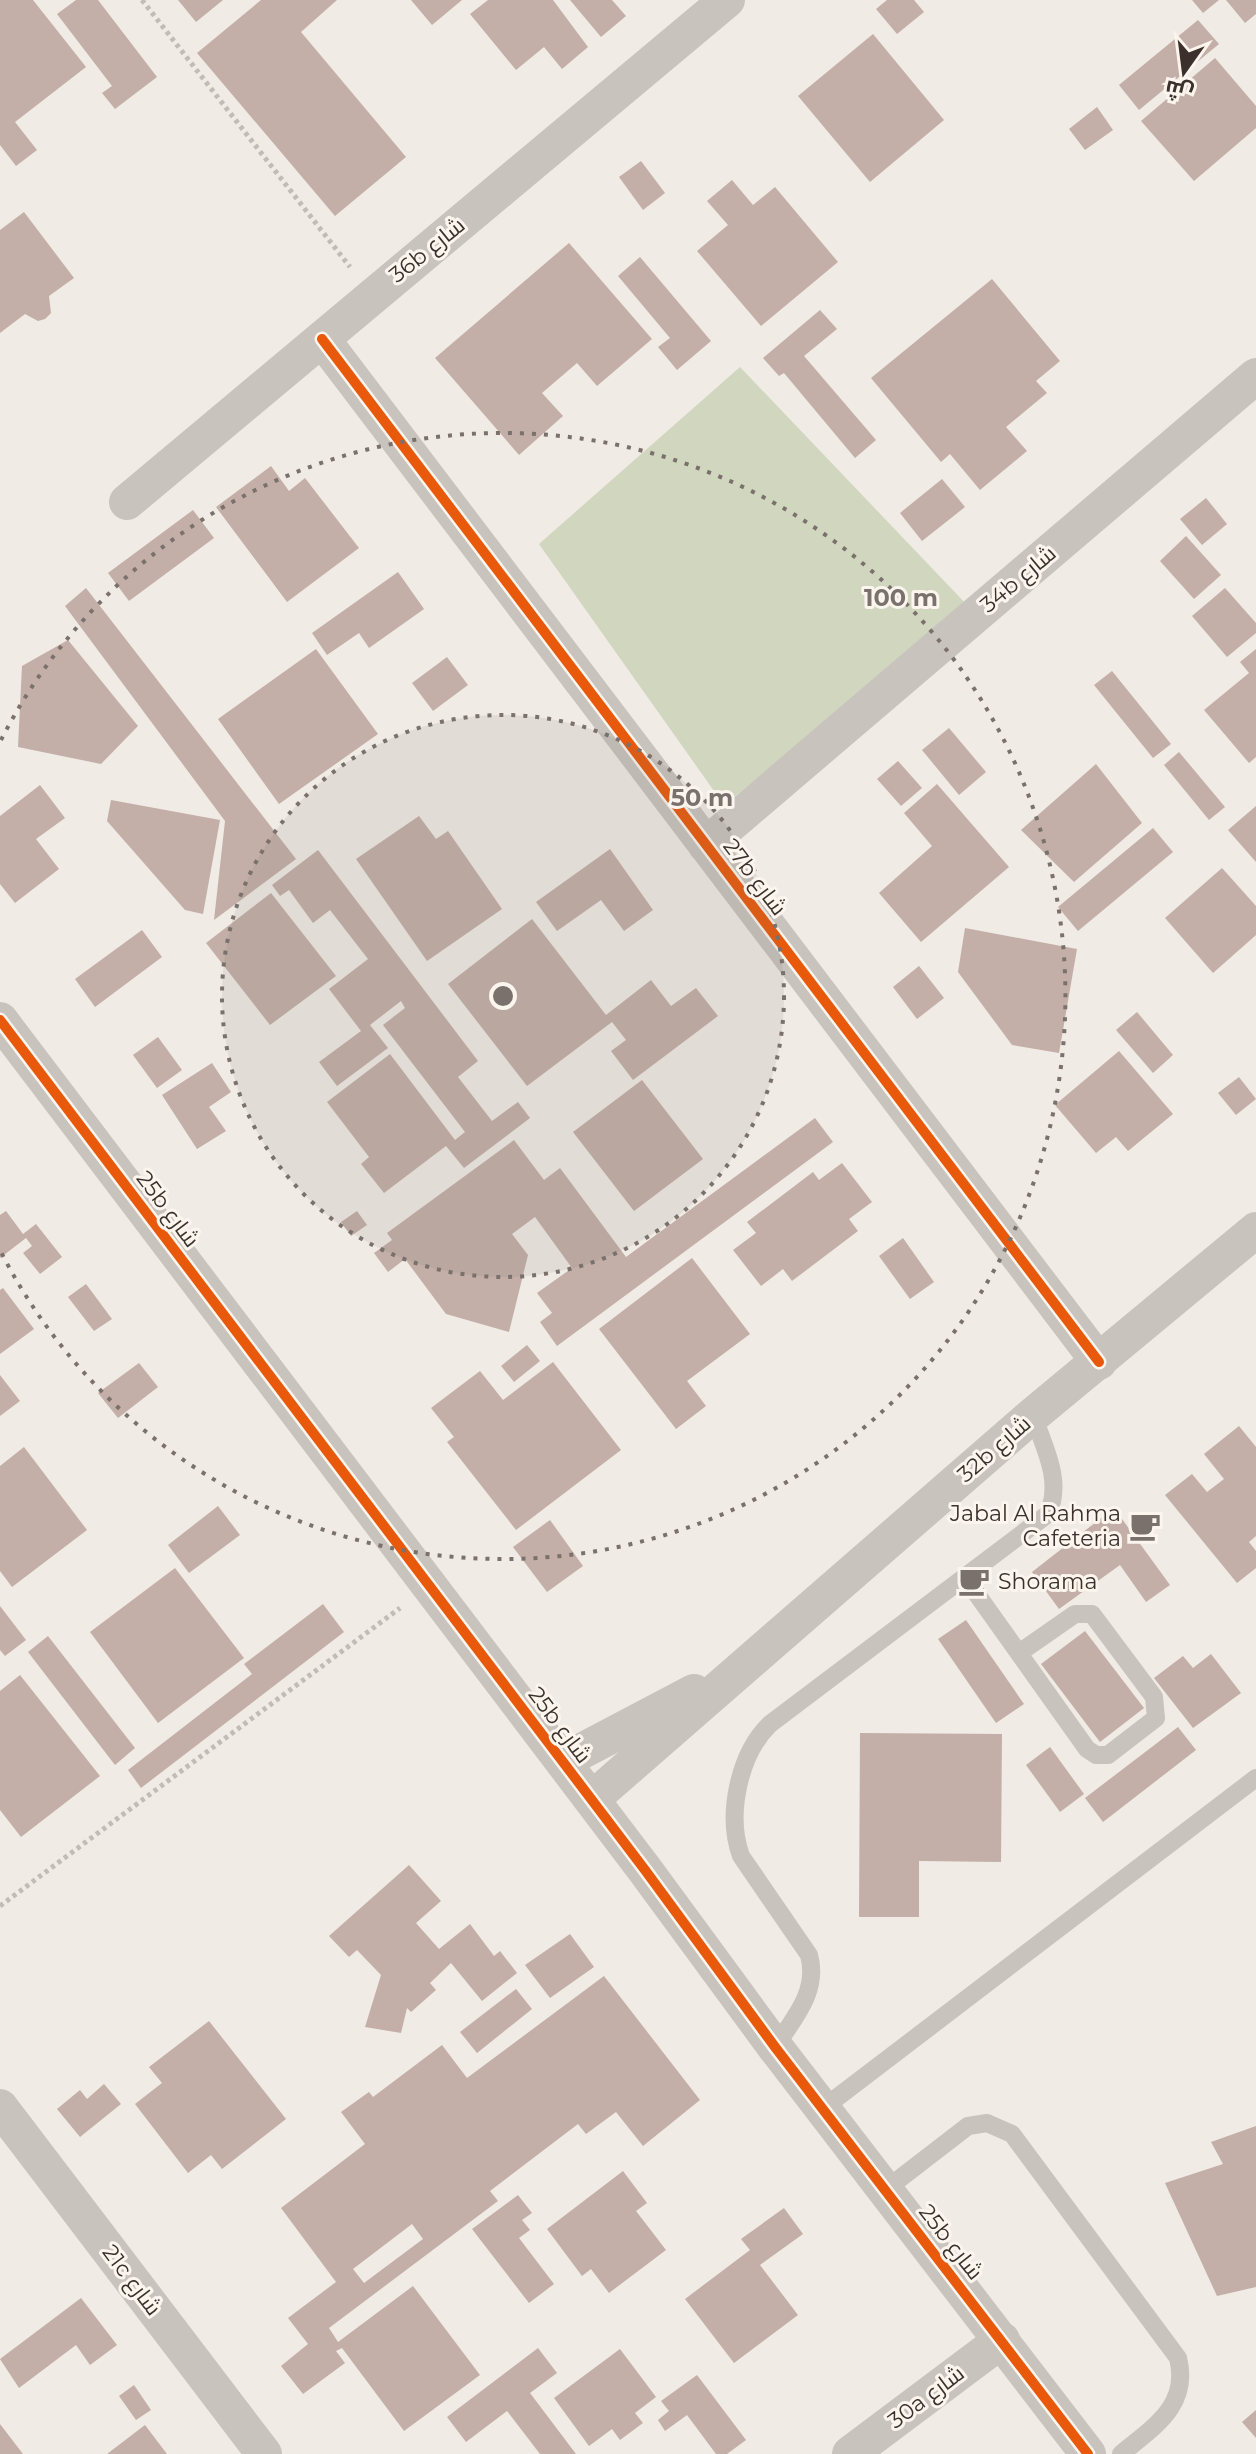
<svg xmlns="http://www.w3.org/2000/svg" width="1256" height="2454" font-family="Montserrat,Cairo,sans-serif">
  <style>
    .green { fill: #d1d6bf }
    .building { fill: #c3afa7; fill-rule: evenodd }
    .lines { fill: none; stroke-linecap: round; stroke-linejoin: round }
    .path { stroke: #c2bbb6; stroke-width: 5; stroke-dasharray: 4 4; stroke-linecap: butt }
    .lane { stroke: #c9c3be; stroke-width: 18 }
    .street { stroke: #c9c3be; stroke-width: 36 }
    .cycleway-casing { stroke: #fbf5ee; stroke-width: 15 }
    .cycleway { stroke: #e8590c; stroke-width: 10 }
    .ring { fill: none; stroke: #7a716c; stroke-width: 4; stroke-dasharray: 4 8 }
    .labels { text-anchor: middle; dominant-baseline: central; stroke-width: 6; stroke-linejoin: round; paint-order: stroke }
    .street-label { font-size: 22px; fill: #3b302b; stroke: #fbf5ee }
    .poi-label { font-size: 22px; fill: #3b302b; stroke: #fbf5ee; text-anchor: end }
    .centre { fill: #7a716c; stroke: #fbf5ee; stroke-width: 4 }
    .ring-label { font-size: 24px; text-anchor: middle; font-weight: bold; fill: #7a716c; stroke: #fbf5ee; stroke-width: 6; stroke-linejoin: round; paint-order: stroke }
  </style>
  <rect width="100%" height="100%" fill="#f0ebe5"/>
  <polygon class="green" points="740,367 969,607 724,805 539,544"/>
  <g class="building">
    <polygon points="0,0 33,0 86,67 15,122 37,150 16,166 0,145"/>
    <polygon points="76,0 98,0 157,77 115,109 102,93 112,86 57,14"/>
    <polygon points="178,0 223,0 196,22"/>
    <polygon points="261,0 337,0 301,32 406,157 335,216 197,53"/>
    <polygon points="411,0 462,0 432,25"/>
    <polygon points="488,0 553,0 588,47 562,69 544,47 516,70 470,14"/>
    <polygon points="570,0 612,0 626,16 601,37"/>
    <polygon points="887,0 914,0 924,12 897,34 876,9"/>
    <polygon points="1192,0 1219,0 1203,13"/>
    <polygon points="1226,0 1256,0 1256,14 1245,23"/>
    <polygon points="1198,20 1219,44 1139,110 1119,85"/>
    <polygon points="873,34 944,120 870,182 798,96"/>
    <polygon points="1215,58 1256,106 1256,128 1194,181 1141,121"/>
    <polygon points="1097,107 1113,130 1085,150 1069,129"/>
    <polygon points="641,161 665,193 643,210 619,177"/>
    <polygon points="732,180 753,205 775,187 838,262 761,326 697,251 728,225 707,201"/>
    <polygon points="24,212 74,278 49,296 51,313 45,319 38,321 25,314 0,333 0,230"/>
    <polygon points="569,243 652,339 597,386 577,363 542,393 563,416 519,455 435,358"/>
    <polygon points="640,257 711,341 677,370 658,347 670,338 618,276"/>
    <polygon points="992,279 1060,361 1036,381 1047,393 1006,427 1027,451 980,490 950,454 941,462 871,378"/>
    <polygon points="820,310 837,329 804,356 876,440 855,458 784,373 779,376 763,358"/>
    <polygon points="271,466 289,491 305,478 359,548 287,602 216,507"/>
    <polygon points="942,479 965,507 922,541 900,513"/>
    <polygon points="1206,498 1227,524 1202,545 1180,519"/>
    <polygon points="193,510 214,538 129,601 108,573"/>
    <polygon points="1186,536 1221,575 1194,599 1160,561"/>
    <polygon points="398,572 424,609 369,648 359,633 327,655 312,633"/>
    <polygon points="86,588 296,859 214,920 225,821 65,606"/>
    <polygon points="1225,588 1256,623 1256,633 1227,657 1192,616"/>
    <polygon points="68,640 138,726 101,764 18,747 22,666"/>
    <polygon points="316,649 378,734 279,804 218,719"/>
    <polygon points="1256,649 1256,757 1249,763 1204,710 1249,673 1240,662"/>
    <polygon points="447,657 468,685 433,711 412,683"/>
    <polygon points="1112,671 1171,744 1153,758 1094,685"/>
    <polygon points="949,728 986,772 959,795 922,750"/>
    <polygon points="1179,752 1225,807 1209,820 1164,765"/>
    <polygon points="898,761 922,788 901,806 877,779"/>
    <polygon points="1096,764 1142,823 1074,882 1021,830"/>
    <polygon points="937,784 1009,867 921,942 879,893 932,846 904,813"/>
    <polygon points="40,785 65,818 36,839 59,869 15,903 0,884 0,816"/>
    <polygon points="111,800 220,820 203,914 185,910 107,821"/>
    <polygon points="1256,806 1256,862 1228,830"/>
    <polygon points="419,816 436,839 448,831 502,909 427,961 356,859"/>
    <polygon points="1153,828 1173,852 1078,931 1058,907"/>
    <polygon points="610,849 653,910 624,931 601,900 557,931 536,902"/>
    <polygon points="318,850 478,1061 458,1077 492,1121 518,1102 530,1118 464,1168 446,1146 384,1193 361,1164 369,1157 327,1102 390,1054 455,1140 465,1132 383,1025 405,1008 401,1001 370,1025 388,1048 337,1086 319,1062 361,1031 329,989 368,959 330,910 313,923 289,890 280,896 272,885"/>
    <polygon points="1222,868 1256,906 1256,935 1213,973 1165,918"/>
    <polygon points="271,893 336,976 270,1025 206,943"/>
    <polygon points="532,919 606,1015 651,980 671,1006 696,988 718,1016 633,1080 611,1051 626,1040 612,1022 527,1086 448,984"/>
    <polygon points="965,928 1077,949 1059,1053 1012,1045 958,972"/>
    <polygon points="142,930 162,957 95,1007 75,979"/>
    <polygon points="919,966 944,998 917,1019 893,987"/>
    <polygon points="1137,1012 1173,1055 1153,1073 1116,1030"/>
    <polygon points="158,1037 182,1070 157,1088 133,1055"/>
    <polygon points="1119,1051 1173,1114 1128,1151 1116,1137 1096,1153 1055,1105"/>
    <polygon points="212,1063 231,1092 209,1107 226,1131 197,1149 162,1095"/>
    <polygon points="1239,1077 1256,1099 1236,1115 1218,1093"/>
    <polygon points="642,1080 703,1159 634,1211 573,1132"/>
    <polygon points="815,1118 833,1142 557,1346 540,1322 552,1313 537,1293 572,1268 535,1217 512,1234 528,1255 509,1332 446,1314 405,1259 388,1272 374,1253 392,1240 387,1233 514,1140 544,1180 560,1168 626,1257"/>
    <polygon points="842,1163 872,1202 849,1219 858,1231 792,1281 783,1269 761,1286 733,1250 756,1233 747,1222 813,1172 819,1180"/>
    <polygon points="6,1211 23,1234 36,1224 62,1257 40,1274 23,1253 32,1246 26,1238 0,1258 0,1215"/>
    <polygon points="357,1211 367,1225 351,1236 341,1222"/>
    <polygon points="903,1238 934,1282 910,1299 879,1256"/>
    <polygon points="692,1258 750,1334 687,1381 706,1406 676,1429 599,1329"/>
    <polygon points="86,1284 112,1319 94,1331 68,1297"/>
    <polygon points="3,1288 34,1329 0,1354 0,1290"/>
    <polygon points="527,1345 540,1361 514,1382 501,1366"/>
    <polygon points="553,1362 621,1450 516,1530 447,1442 454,1437 431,1408 480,1371 503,1400"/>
    <polygon points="139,1363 158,1387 118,1418 98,1393"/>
    <polygon points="0,1375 20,1401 0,1416"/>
    <polygon points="1239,1426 1256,1447 1256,1536 1249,1542 1256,1551 1256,1568 1237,1583 1165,1495 1192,1474 1207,1492 1224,1479 1204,1454"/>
    <polygon points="24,1447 87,1530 12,1587 0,1571 0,1466"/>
    <polygon points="218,1506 240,1535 189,1573 168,1545"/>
    <polygon points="1114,1508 1170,1585 1146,1602 1120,1565 1059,1609 1032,1572"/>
    <polygon points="550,1520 583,1566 547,1592 513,1547"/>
    <polygon points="175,1568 244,1658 158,1723 90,1632"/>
    <polygon points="323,1604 344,1632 141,1788 128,1770 252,1674 244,1664"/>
    <polygon points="0,1606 26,1640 5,1656 0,1650"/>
    <polygon points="966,1620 1024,1704 996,1723 938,1639"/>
    <polygon points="1085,1631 1144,1708 1100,1742 1041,1664"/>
    <polygon points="48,1636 135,1748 115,1765 28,1652"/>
    <polygon points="1211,1654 1241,1693 1193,1728 1154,1678 1183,1656 1193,1668"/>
    <polygon points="20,1675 100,1776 21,1837 0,1810 0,1691"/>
    <polygon points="1178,1727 1196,1750 1103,1822 1085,1798"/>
    <polygon points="860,1733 1002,1734 1001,1862 919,1861 919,1917 859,1917"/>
    <polygon points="1050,1747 1084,1794 1060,1812 1026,1765"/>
    <polygon points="409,1865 441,1901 416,1923 439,1949 470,1924 494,1956 500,1951 517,1973 482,2001 451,1963 430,1983 436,1990 411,2012 407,2008 401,2033 365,2027 381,1975 357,1950 349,1957 329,1936"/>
    <polygon points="570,1934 594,1967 550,1998 525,1965"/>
    <path d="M604 1976 700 2100 643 2146 616 2112 586 2134 578 2124 490 2191 498 2201 329 2328 338 2342 413 2286 480 2375 404 2431 342 2348 336 2351 345 2363 303 2394 281 2366 308 2344 288 2318 336 2282 281 2208 365 2144 341 2112 369 2092 373 2097 442 2045 467 2078ZM412 2224 423 2239 364 2283 353 2269Z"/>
    <polygon points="516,1989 532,2009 477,2053 460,2032"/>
    <polygon points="209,2021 286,2119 222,2169 211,2155 188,2173 135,2104 162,2083 149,2067"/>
    <polygon points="104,2084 121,2104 80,2137 57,2109 80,2090 87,2099"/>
    <polygon points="1256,2126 1256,2287 1217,2296 1165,2183 1223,2164 1211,2142"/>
    <polygon points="623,2171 647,2203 636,2211 666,2250 609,2293 591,2269 582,2276 547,2229"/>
    <polygon points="518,2195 532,2213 522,2220 530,2230 519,2238 554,2284 529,2303 472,2229"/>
    <polygon points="784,2208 803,2234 760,2265 798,2315 734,2363 685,2299 750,2250 741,2239"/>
    <polygon points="81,2298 117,2345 90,2365 76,2345 19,2388 0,2359"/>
    <polygon points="538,2348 557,2373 530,2393 576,2454 540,2454 507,2411 466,2442 447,2417"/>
    <polygon points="620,2349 656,2397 635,2413 643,2423 620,2440 612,2429 589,2446 554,2398"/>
    <polygon points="697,2375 746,2440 727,2454 716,2454 687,2415 665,2431 658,2420 669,2411 661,2401"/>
    <polygon points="134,2385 151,2410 136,2420 119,2396"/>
    <polygon points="1256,2410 1256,2438 1242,2422"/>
    <polygon points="0,2424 23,2454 0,2454"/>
    <polygon points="145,2425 167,2454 107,2454"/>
  </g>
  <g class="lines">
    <g class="path">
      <polyline points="142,0 350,267"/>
      <polyline points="0,1906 400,1608"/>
    </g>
    <g class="lane">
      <polyline points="966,1579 1087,1749 1096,1755 1108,1755 1156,1718 1154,1697 1092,1614 1075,1614 1019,1653"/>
      <path d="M775 2047C794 2018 819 1991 809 1955L741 1856C726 1815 739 1754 770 1724L1048 1514C1063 1481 1044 1447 1033 1415"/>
      <polyline points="822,2109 1256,1778"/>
      <path d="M885 2190 968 2126 987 2123 1012 2134 1178 2358C1190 2406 1153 2427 1121 2454"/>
    </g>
    <g class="street">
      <polyline points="322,339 1099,1362"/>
      <polyline points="127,502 727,0"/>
      <polyline points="706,845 1256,376"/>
      <polyline points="0,1020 645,1870 775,2047 1088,2454"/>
      <polyline points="563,1761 694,1692"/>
      <polyline points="592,1799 1033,1415 1256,1230"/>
      <polyline points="0,2107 264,2454"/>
      <polyline points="850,2454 1002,2340"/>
    </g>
    <defs>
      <g id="cycleway">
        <polyline points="322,339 1099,1362"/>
        <polyline points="0,1020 645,1870 775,2047 1088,2454"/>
      </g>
    </defs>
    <use href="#cycleway" class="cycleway-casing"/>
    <use href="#cycleway" class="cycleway"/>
  </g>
  <circle cx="503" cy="996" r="281" fill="#7a716c" fill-opacity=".12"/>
  <g class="ring">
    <circle cx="503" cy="996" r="281"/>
    <path d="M1 740A563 563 0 1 1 1 1252"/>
  </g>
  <defs>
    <symbol id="cafe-bare" viewBox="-9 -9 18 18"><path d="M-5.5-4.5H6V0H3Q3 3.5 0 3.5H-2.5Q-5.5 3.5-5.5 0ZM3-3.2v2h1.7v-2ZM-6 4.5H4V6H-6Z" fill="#7a716c" stroke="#fbf5ee" stroke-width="2.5" paint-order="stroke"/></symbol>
  </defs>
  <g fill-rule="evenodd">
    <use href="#cafe-bare" x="1123" y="1504" width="44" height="44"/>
    <use href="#cafe-bare" x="952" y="1559" width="44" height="44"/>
  </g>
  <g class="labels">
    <g class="street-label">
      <text transform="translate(427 250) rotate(-39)">36b شارع</text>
      <text transform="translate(1018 579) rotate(-40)">34b شارع</text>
      <text transform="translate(755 877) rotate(53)">27b شارع</text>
      <text transform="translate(168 1209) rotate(53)">25b شارع</text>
      <text transform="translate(994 1449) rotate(-41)">32b شارع</text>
      <text transform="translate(560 1725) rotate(53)">25b شارع</text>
      <text transform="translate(951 2242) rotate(52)">25b شارع</text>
      <text transform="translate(132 2280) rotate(53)">21c شارع</text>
      <text transform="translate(926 2397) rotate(-37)">30a شارع</text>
    </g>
    <g class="poi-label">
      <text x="1121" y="1513">Jabal Al Rahma<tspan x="1121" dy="25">Cafeteria</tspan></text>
      <text x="998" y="1581" text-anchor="start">Shorama</text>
    </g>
  </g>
  <circle cx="503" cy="996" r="12" class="centre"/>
  <g class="ring-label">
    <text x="901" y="606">100 m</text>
    <text x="702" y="806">50 m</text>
  </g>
  <g transform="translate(1184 72) rotate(194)" stroke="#fbf5ee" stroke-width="6" paint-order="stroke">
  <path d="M0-6L14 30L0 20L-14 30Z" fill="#3b302b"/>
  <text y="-12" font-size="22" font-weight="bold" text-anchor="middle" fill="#3b302b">ش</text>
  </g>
</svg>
